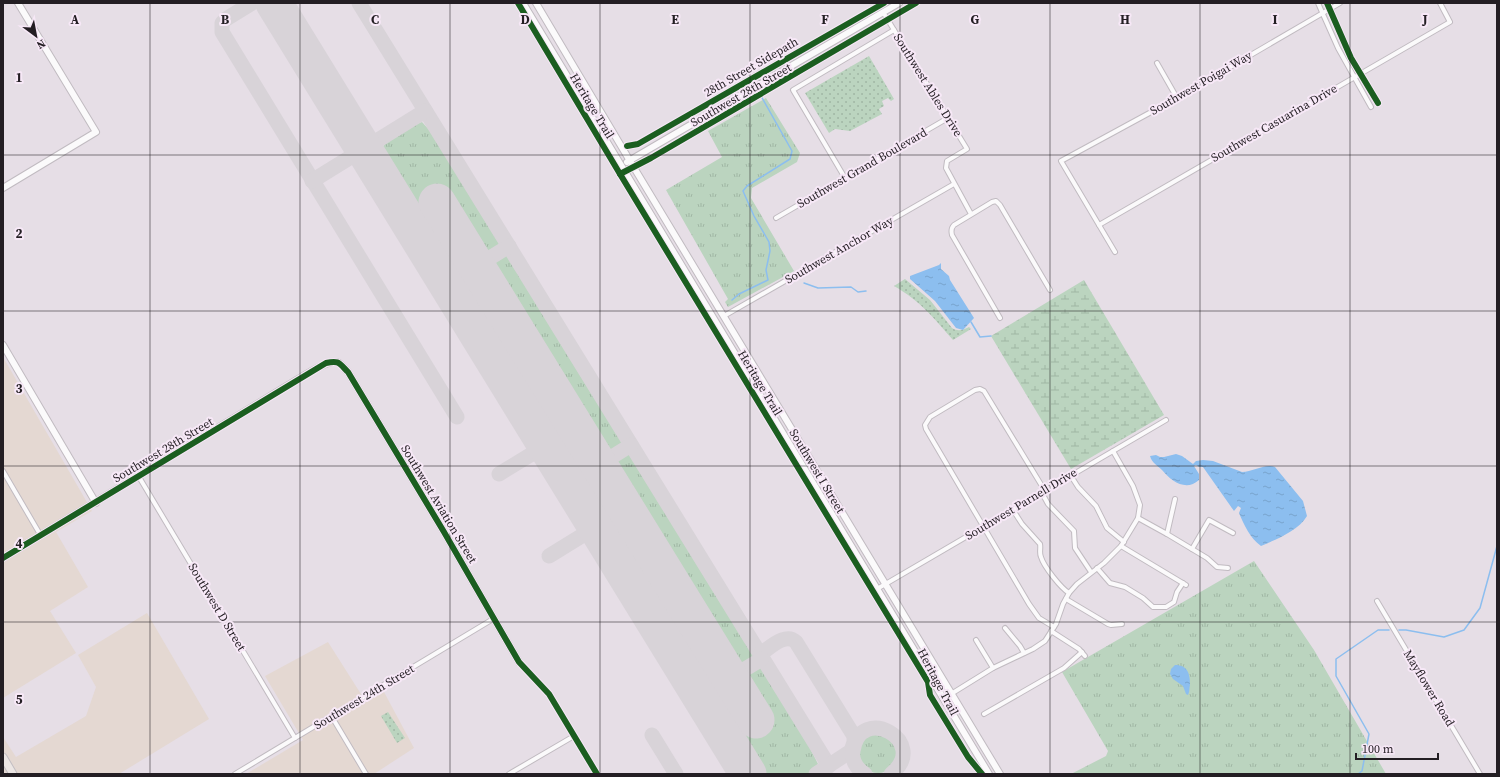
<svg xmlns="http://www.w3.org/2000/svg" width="1500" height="777" font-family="'Source Serif 4',serif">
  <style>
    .commercial { fill: #e4d8d2 }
    .grass { fill: url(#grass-tufts) }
    .wetland { fill: url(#wetland-marsh) }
    .park { fill: url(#park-dots) }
    .water { fill: url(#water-ripples) }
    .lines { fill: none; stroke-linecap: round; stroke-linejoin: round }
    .stream { stroke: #8cbeef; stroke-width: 1.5 }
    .taxiway { stroke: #d8d3d8; stroke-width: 15 }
    .runway { stroke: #d8d3d8; stroke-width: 37 }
    .street-casing { stroke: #c1bbc1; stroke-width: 6 }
    .secondary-casing { stroke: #c1bbc1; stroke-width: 8 }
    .primary-casing { stroke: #c2bec2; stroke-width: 9 }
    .street { stroke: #fbfafb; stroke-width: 4 }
    .secondary { stroke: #fbfafb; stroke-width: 6 }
    .primary { stroke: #ece6e4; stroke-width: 7 }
    .cycleway-casing { stroke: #f7e8f7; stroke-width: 8 }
    .cycleway { stroke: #1b5e20; stroke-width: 6 }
    .grid { fill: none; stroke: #231e23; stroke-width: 1; stroke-opacity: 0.55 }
    .labels { text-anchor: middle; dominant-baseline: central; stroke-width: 4; stroke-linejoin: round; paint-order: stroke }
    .street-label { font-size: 12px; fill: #231e23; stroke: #f7e8f7 }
    .grid-label { font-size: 13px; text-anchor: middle; font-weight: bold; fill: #231e23; stroke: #f7e8f7; stroke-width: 4; stroke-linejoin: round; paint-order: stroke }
  </style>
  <defs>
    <pattern id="grass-tufts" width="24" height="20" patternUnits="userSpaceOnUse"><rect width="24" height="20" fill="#bbd4bf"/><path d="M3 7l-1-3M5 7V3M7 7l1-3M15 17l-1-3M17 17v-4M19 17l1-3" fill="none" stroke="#a0b6a4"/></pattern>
    <pattern id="wetland-marsh" width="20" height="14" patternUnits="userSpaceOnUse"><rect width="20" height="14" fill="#bbd4bf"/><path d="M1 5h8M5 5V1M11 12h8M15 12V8" fill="none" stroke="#a0b6a4"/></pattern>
    <pattern id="park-dots" width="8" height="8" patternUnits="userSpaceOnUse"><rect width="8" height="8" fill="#bbd4bf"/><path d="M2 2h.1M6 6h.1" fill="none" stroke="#a0b6a4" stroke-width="1.8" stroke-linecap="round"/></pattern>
    <pattern id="water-ripples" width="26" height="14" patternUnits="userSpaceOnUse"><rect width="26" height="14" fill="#8cbeef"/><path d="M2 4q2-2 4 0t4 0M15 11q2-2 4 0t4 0" fill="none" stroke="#78a3cd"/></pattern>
  </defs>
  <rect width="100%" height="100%" fill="#e6dee6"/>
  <g class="commercial">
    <polygon points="3,357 92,511 56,532 88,587 50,611 76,653 3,698"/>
    <polygon points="147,613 209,719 119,774 3,774 3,737 16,757 86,716 96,687 78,655"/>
    <polygon points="328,642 366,702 384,692 414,748 374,774 246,774 303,740 265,676"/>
  </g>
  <g class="grass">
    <polygon points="766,98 800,153 797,162 752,188 751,198 794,271 728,307 725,302 728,299 666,190 722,157 708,131"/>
    <path d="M422 122 440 142 803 734 818 764 809 774 757 773 381 161 379 152C389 136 405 128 422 122Z"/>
    <polygon points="1254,561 1314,650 1386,774 1071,774 1106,756 1108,751 1062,672"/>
    <circle cx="878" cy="753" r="20"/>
  </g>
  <polygon class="wetland" points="1084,280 1164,415 1071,469 991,336"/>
  <g class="park">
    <polygon points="869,56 894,99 891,101 888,98 882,101 884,106 879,109 882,114 850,131 835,129 829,133 805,93"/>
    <path d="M905 279 930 300 952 328C958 332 963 330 969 327L971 329 953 340C933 317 920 301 894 286Z"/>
    <polygon points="388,712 405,738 397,743 381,716"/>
  </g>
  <g class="water">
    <polygon points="941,263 941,269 949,276 950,280 974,318 963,330 956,328 935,301 910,279 910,276 939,265"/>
    <path d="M1176 454 1182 456 1193 464 1196 461 1203 460 1213 461 1242 472C1253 472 1265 463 1275 467L1303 501 1307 516C1298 531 1277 539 1261 546 1250 538 1244 525 1239 513L1241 508 1238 506 1234 511 1203 467H1199L1196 465 1194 466 1199 474V480C1186 492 1171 481 1162 470 1157 465 1152 463 1150 456L1156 455 1160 457H1164Z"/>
    <path d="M1175 665C1188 665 1190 674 1190 685 1189 689 1190 691 1188 695L1186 694 1183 686 1173 679 1170 674 1171 669Z"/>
  </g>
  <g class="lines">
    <g class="stream">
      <polyline points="804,283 818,288 851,287 858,292 866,291"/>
      <polyline points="732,300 739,294 768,280 766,270 770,251 769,242 754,216 743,191 747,186 790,159 792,151 761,96"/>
      <polyline points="971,322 980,337 991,336"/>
      <polyline points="1399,630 1406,630 1444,637 1464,630 1480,608 1497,546"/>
      <polyline points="1358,774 1362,771 1369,734 1336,676 1336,659 1378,630 1389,630"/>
    </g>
    <g class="taxiway">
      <polyline points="252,3 226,19 222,23 222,32 457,417"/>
      <polyline points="359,3 829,766"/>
      <polyline points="312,181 425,111"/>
      <polyline points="477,266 509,246"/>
      <polyline points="599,465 631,445"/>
      <polyline points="499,474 576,427"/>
      <polyline points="549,556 596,527"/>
      <path d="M760 654C770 648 785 632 796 642L854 736V742L851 751 816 774"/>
      <polyline points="730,678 762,659"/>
      <polyline points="652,735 676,774"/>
      <path d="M865 774C857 769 851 760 853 751 860 702 931 742 891 774"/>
    </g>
    <g class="runway">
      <polyline points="274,3 748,774"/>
      <polyline points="437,202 756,720"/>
    </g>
    <defs>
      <g id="street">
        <polyline points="1318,3 1338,48 1371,107"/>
        <polyline points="883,12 967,149 947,161 946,168 971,214"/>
        <polyline points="1157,63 1177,98"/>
        <polyline points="845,178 793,90 894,30"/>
        <polyline points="776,218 948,118"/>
        <polyline points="1099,225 1450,22 1440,3"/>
        <polyline points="1115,252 1061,161 1177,98 1340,3"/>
        <polyline points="724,316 954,184"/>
        <path d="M1000 318 952 235C951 231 951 228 954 225L992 202 996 201 1000 205 1050 290"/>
        <polyline points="3,471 41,536"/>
        <polyline points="1071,476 1078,487 1096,506 1107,528 1124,542"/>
        <polyline points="139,477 295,738"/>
        <polyline points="1045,491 984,391 980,389 975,390 930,417 925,425 926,429 1029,604 1039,618 1054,627"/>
        <polyline points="1042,493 1048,504 1074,531 1075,548 1091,572"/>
        <path d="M1013 510 1022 524 1040 544C1041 548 1039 553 1041 557 1044 567 1061 588 1069 593"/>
        <polyline points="1138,518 1167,534 1207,558 1217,567 1228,568"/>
        <polyline points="1167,534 1175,499"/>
        <polyline points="1121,546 1186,585"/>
        <polyline points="1192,549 1209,520 1233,533"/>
        <polyline points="1097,568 1110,583 1125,587 1143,598 1153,607 1166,607 1174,602 1177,592 1183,583"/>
        <polyline points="877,589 1166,420"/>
        <polyline points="1066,599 1108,624 1111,625 1122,624"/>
        <polyline points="1377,601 1480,774"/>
        <polyline points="1005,628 1020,646 1024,653"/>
        <polyline points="1051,631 1079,649 1085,656"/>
        <polyline points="976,640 993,668"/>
        <polyline points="519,662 549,694 597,774"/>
        <polyline points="943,699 993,668 1033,649 1045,641 1056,624 1063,604 1069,593 1077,584 1104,563 1121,546 1138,518 1140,505 1133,486 1113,451"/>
        <polyline points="984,714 1064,668 1082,652"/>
        <polyline points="332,717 366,774"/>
        <polyline points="235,774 493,619"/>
        <polyline points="509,774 574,736"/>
      </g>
      <g id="secondary">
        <polyline points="523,3 989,774"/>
        <polyline points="536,3 633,166 1000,774"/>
        <polyline points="627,162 899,3"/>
        <polyline points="3,188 96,132 18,3"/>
        <polyline points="3,345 96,503"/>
        <path d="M3 558 290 384C299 379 330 357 339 363 342 365 345 369 348 372L444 532 519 662"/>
      </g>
      <polyline id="primary" points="3,757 13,774"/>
    </defs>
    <use href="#street" class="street-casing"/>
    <use href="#secondary" class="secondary-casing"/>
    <use href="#primary" class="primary-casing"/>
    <use href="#street" class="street"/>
    <use href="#secondary" class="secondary"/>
    <use href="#primary" class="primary"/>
    <defs>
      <g id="cycleway">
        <polyline points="518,3 620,174 928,682 930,695 968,757 982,774"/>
        <polyline points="1327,3 1351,58 1378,103"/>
        <polyline points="627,146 638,144 884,3"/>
        <polyline points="620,174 651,158 916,3"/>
        <path d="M3 558 326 363C339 360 339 363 348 372L444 532 519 662 549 694 597 774"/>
      </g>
    </defs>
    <use href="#cycleway" class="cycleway-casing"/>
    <use href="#cycleway" class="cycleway"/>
  </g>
  <path class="grid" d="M150 3V774M300 3V774M450 3V774M600 3V774M750 3V774M900 3V774M1050 3V774M1200 3V774M1350 3V774M3 155H1497M3 311H1497M3 466H1497M3 622H1497"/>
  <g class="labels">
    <g class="street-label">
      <text transform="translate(751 67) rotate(-30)">28th Street Sidepath</text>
      <text transform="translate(1201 83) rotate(-30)">Southwest Poigai Way</text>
      <text transform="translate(928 85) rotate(58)">Southwest Ables Drive</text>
      <text transform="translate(741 95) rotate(-30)">Southwest 28th Street</text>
      <text transform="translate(592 106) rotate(59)">Heritage Trail</text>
      <text transform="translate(1274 123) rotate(-30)">Southwest Casuarina Drive</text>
      <text transform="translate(862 168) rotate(-30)">Southwest Grand Boulevard</text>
      <text transform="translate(839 250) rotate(-30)">Southwest Anchor Way</text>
      <text transform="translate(760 383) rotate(59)">Heritage Trail</text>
      <text transform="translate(163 450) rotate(-31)">Southwest 28th Street</text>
      <text transform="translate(817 471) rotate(59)">Southwest I Street</text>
      <text transform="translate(439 504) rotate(59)">Southwest Aviation Street</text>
      <text transform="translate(1021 504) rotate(-31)">Southwest Parnell Drive</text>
      <text transform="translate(217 607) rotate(59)">Southwest D Street</text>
      <text transform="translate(938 682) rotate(62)">Heritage Trail</text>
      <text transform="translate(1429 688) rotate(59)">Mayflower Road</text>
      <text transform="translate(364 697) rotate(-31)">Southwest 24th Street</text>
    </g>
  </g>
  <g class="grid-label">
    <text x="75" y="24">A</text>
    <text x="225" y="24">B</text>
    <text x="375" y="24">C</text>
    <text x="525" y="24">D</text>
    <text x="675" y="24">E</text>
    <text x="825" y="24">F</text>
    <text x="975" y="24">G</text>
    <text x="1125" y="24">H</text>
    <text x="1275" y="24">I</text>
    <text x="1425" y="24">J</text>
    <text x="19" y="82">1</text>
    <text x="19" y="238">2</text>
    <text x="19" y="393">3</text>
    <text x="19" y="548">4</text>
    <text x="19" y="704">5</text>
  </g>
  <rect width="1500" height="777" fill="none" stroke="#231e23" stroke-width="8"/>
  <g transform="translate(36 36) rotate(148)" stroke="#f7e8f7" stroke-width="3" paint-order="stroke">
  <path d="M0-3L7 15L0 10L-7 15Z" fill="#231e23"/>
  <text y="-6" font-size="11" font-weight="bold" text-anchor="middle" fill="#231e23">N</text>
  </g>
  <path d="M1356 753v6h82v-6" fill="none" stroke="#231e23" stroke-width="2"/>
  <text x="1362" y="753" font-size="12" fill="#231e23" stroke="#f7e8f7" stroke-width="3" paint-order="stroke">100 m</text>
</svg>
